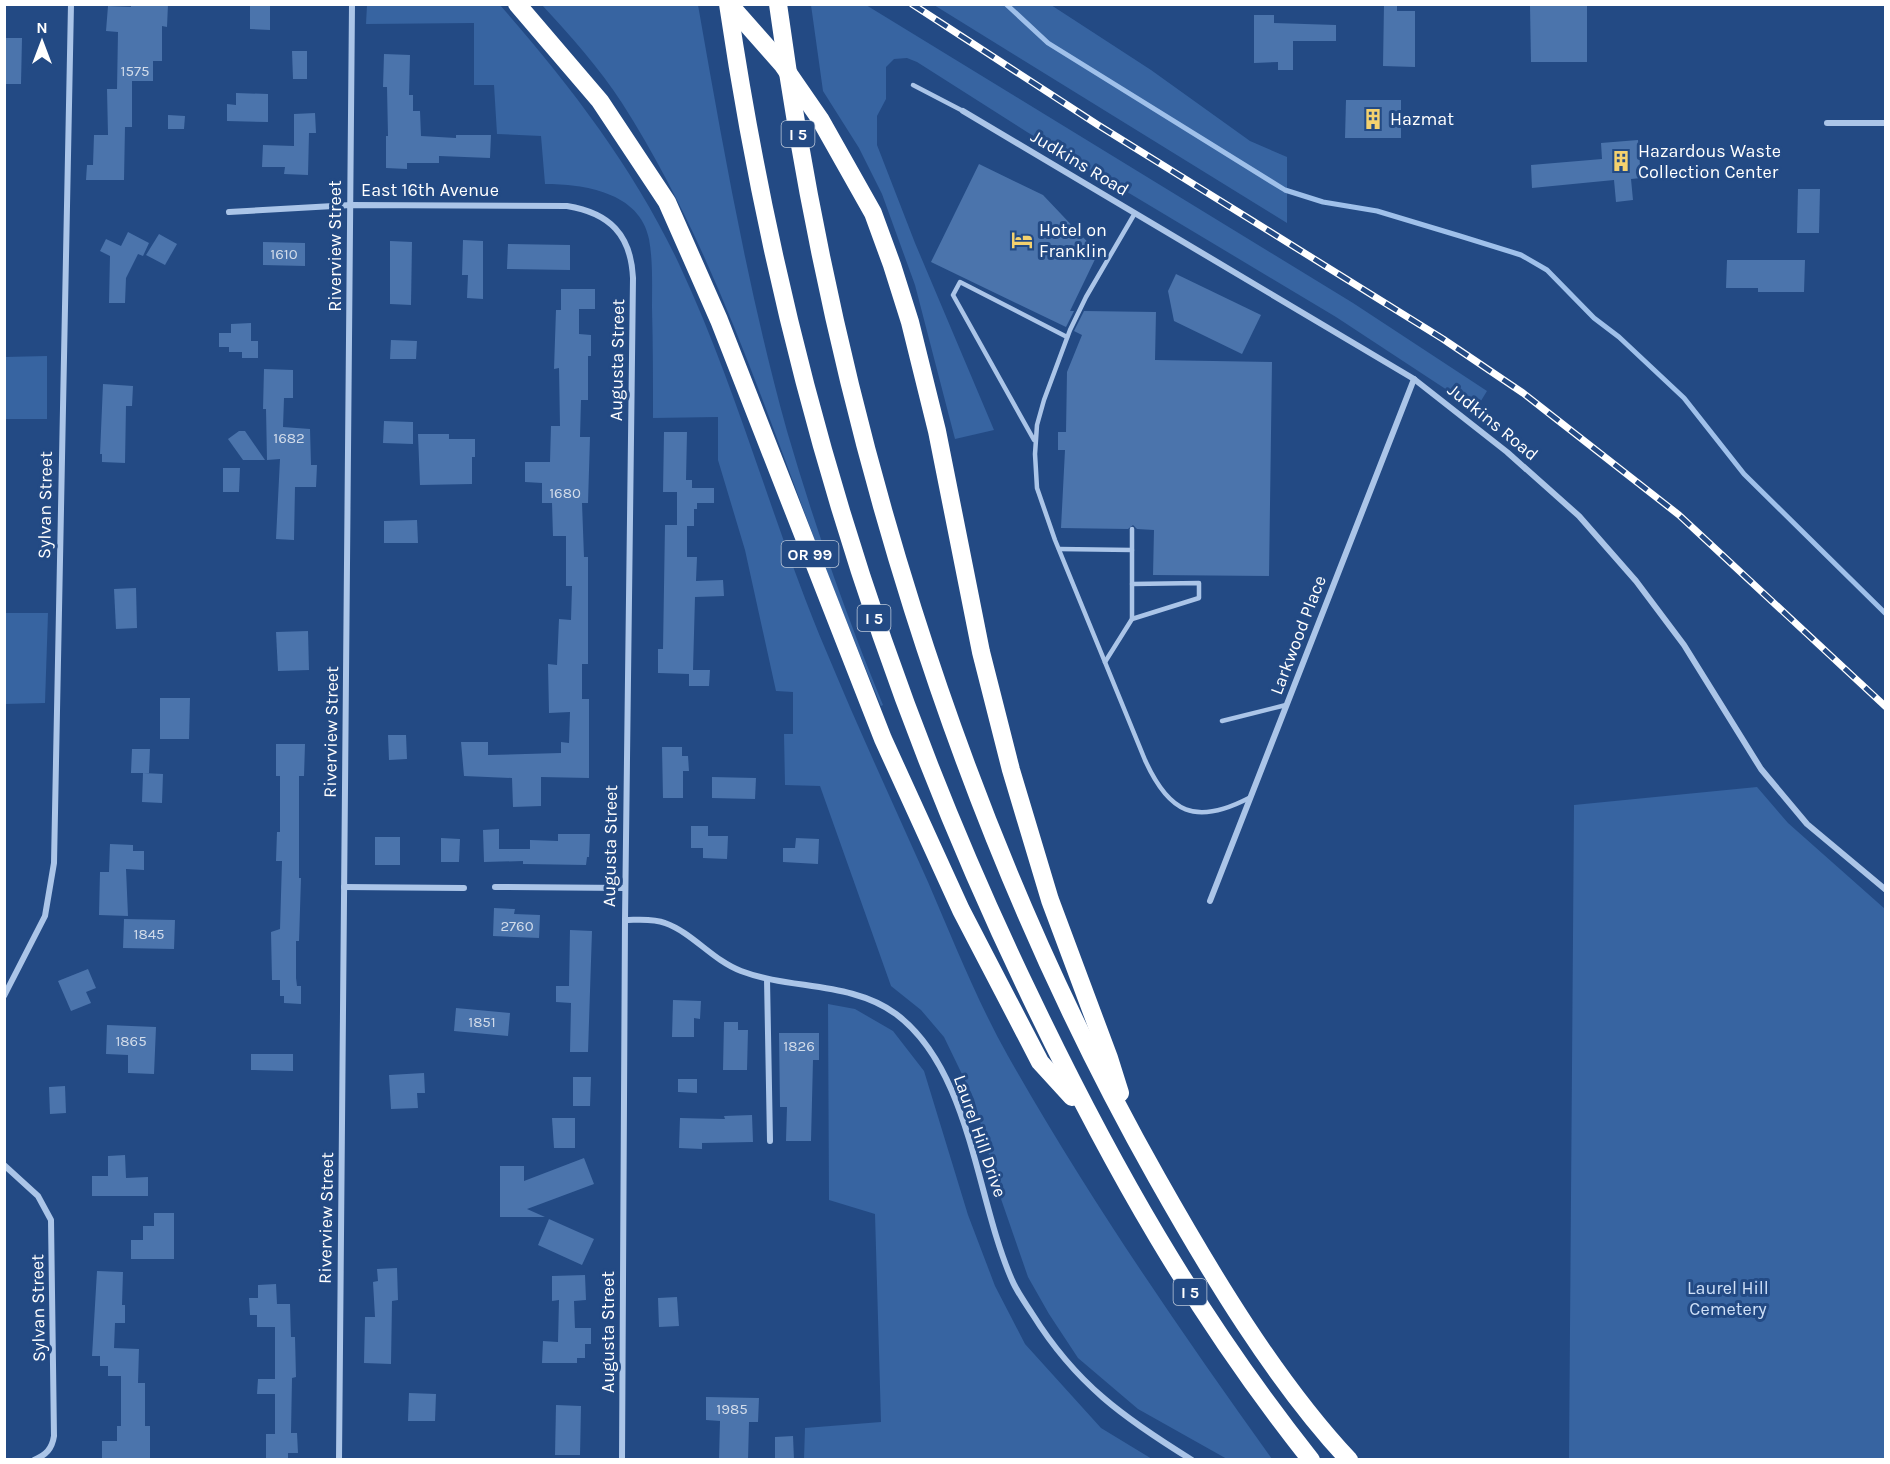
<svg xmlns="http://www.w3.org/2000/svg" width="1890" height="1464" font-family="Karla,sans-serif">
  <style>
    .green { fill: #3764a1 }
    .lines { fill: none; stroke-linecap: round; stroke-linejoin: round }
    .stream { stroke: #9fc0ea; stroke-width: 5 }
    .building { fill: #4b74ac }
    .service { stroke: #abc5e8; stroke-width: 4.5 }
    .minor { stroke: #abc5e8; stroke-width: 6 }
    .motorway { stroke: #fff; stroke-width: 18 }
    .rail-casing { stroke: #fff; stroke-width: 7 }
    .rail { stroke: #234a84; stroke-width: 4.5; stroke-dasharray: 14; stroke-linecap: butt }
    .labels { text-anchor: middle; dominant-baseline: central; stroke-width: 6; stroke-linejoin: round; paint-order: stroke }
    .number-label { font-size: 15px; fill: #d2dcea }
    .shield { fill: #234a84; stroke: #bdc9da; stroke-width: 1.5 }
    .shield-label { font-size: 16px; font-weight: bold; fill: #fff }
    .poi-label { font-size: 18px; fill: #fff; stroke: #234a84; text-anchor: start }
    .street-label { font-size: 18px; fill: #fff; stroke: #234a84 }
    .park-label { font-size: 18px; fill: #cfe0f7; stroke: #234a84 }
  </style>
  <rect width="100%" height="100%" fill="#234a84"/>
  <g class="green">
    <path d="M367 5H500C569 84 634 168 679 264 738 390 773 526 827 653 859 730 894 806 928 882 953 940 977 1001 1008 1056 1087 1196 1179 1329 1272 1459H1227L1138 1409 1078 1358 1049 1314 1028 1277 1000 1196 974 1099 944 1037 921 1010 891 986 820 786 785 785 784 734H793V692L776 691 745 550 718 460V417L653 418C653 381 653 344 652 308 652 285 653 261 649 239 640 192 583 184 545 184L541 136 497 134 494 85H474V23L366 24Z"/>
    <path d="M542 5H698C723 147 748 291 787 431 814 524 846 615 883 705L881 706C852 636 824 566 798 495 748 360 700 225 622 103 600 69 570 35 542 5Z"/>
    <polygon points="811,5 866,5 1353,303 1487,391 1476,409 1336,317 1027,132 917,62 907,58 894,59 886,67 886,99 877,116 877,145 915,243 994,430 955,439 915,285 882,194 859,148 823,91"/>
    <polygon points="934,5 1051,5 1151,70 1250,141 1287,157 1287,223"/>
    <polygon points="47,356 47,419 5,419 5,357"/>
    <polygon points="4,613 48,613 45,703 5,704"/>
    <polygon points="1757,787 1788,823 1885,909 1885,1459 1569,1459 1574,805"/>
    <polygon points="828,1004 855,1009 893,1031 924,1071 968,1215 995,1286 1025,1344 1101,1428 1152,1459 804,1459 805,1428 881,1422 875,1214 829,1200"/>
  </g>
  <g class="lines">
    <polyline class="stream" points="1006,4 1048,43 1285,190 1323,202 1377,211 1460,236 1521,255 1547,270 1594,318 1619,337 1684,398 1744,474 1886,614"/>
  </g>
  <g class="building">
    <polygon points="131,4 168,4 167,27 162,26 162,61 153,61 153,81 132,81 132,127 125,127 124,180 86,180 87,165 93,165 94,135 108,135 107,89 117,89 118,32 106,31 108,6 131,7"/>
    <polygon points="250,4 270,4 270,30 250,29"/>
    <polygon points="1384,4 1397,4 1397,11 1415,11 1415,67 1383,66"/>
    <polygon points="1538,4 1587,4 1587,62 1531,62 1530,6"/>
    <polygon points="1254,15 1274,15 1274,23 1336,25 1336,41 1293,41 1293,70 1278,70 1278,62 1254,63"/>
    <polygon points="4,38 22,38 21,84 4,84"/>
    <polygon points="292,51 307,51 307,79 293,79"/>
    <polygon points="384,54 410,55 409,95 413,95 413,111 420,111 421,136 456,138 456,135 491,135 490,158 439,156 439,163 407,163 407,169 386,168 386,136 388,136 387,87 383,87"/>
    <polygon points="236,93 268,94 268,122 227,121 227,104 236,105"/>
    <polygon points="1346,100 1401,100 1401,138 1345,138"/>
    <polygon points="315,113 316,133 309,133 308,175 284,174 285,167 262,167 263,145 294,146 294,114"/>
    <polygon points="168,115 185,116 184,129 168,129"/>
    <polygon points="1638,140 1641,178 1631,179 1633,200 1616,202 1614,180 1532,188 1531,165 1602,159 1601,143"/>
    <polygon points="979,164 1043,195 1098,253 1070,311 1074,311 1066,327 931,262"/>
    <polygon points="1798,189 1820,189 1819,233 1797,233"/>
    <polygon points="128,232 149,243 143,256 138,254 126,278 125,303 109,303 110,256 100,251 106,239 121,246"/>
    <polygon points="159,234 177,244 165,265 146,255"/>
    <polygon points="463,240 483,241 483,299 467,298 468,275 462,275"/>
    <polygon points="390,241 412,242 411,305 390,304"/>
    <polygon points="263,242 305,243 305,266 263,265"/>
    <polygon points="508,244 570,245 570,270 507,269"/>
    <polygon points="1727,260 1805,260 1804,292 1758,292 1758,288 1726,288"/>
    <polygon points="1176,274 1261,315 1242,354 1174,321 1168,291"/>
    <polygon points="561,289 595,289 595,309 579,309 579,334 591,335 591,356 588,356 588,400 581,400 580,437 590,437 588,503 582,503 584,557 588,557 588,664 582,664 582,699 589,699 589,778 541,777 541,806 513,807 512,778 464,776 461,742 488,742 488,755 561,753 561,742 569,743 570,712 549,713 548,664 557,665 559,619 571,620 572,586 566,586 566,536 553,536 552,503 542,503 542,483 525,482 525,462 550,462 551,426 560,426 559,368 554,369 556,310 561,310"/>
    <polygon points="1084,311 1156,312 1155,360 1272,362 1269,576 1153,575 1154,530 1137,529 1133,525 1128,529 1061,528 1065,450 1058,450 1058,432 1066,432 1067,372 1082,335 1074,331"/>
    <polygon points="251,323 251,341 258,341 258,358 242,358 242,352 229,352 229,347 219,347 219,333 231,333 231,324"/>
    <polygon points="391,340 417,341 416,359 390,359"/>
    <polygon points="264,369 293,370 293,398 284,398 283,427 310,429 311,465 317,465 316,487 295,487 294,540 276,539 280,459 267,460 266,409 263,409"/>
    <polygon points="103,384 133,386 132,406 126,406 125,463 102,462 102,454 100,454"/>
    <polygon points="384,421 413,422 413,444 383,443"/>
    <polygon points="239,431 245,431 265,460 243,460 228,439"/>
    <polygon points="664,432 687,432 686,480 692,480 692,488 714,488 714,503 697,503 697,509 694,509 694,526 687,526 687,557 697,557 696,581 723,580 724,596 695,597 693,670 710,670 709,686 689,686 689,674 658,673 658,649 663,649 665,525 677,525 677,492 663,492"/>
    <polygon points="418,434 449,434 449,439 475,439 475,457 472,457 472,484 420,485"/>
    <polygon points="223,468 240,468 239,492 223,492"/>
    <polygon points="417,520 418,543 384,543 384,521"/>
    <polygon points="136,588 137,628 116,629 114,589"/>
    <polygon points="308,631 309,670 278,671 276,632"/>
    <polygon points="160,698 190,698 189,739 160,739"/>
    <polygon points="388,735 406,735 407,759 389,760"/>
    <polygon points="276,744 305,744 304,776 299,776 299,878 301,878 299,941 296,941 296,978 297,986 301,986 301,1004 284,1003 284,996 280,996 280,980 272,980 271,932 280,929 282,861 276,861 277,832 280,832 280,776 276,776"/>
    <polygon points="662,747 682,747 682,756 688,756 689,771 683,771 683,798 663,798"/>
    <polygon points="132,749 150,749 149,773 143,773 163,774 162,803 142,802 143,773 131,773"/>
    <polygon points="712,777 756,778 755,799 712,798"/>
    <polygon points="691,826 708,826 708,836 728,836 727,859 703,858 703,848 691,848"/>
    <polygon points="499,829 499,849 530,849 530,840 558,841 558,834 590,834 589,857 587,857 586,865 523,864 523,861 484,862 483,830"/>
    <rect x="375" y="837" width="25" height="28"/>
    <polygon points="441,838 460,839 459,862 441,862"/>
    <polygon points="796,838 819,839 818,864 783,862 783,848 795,848"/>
    <polygon points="110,844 133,845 133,851 144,851 144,870 126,869 128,916 99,915 100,872 109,872"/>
    <polygon points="494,908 515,909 514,914 540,915 539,938 493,936"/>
    <polygon points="124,919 175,920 174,949 123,948"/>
    <polygon points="570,930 592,931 588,1052 570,1052 571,1003 556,1002 556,986 569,986"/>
    <polygon points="88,969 96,988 86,992 91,1003 71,1011 58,981"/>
    <polygon points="673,1000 701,1001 700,1019 694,1018 694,1037 672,1037"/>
    <polygon points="456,1008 510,1013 508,1036 454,1031"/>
    <polygon points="724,1022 738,1022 738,1030 748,1030 747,1070 723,1070"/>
    <polygon points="107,1025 156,1027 154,1074 128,1073 128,1055 106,1054"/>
    <polygon points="779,1033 819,1033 819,1060 813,1060 811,1141 786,1141 787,1107 780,1107"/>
    <polygon points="251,1054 293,1054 293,1071 251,1070"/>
    <polygon points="424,1073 425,1093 417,1093 418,1108 391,1109 389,1075"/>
    <polygon points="573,1077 591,1077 590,1106 573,1106"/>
    <polygon points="678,1079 697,1079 697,1093 678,1092"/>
    <polygon points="65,1086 66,1113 50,1114 49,1087"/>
    <polygon points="752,1115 753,1142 702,1143 702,1149 679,1148 680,1118 725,1119 724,1116"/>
    <polygon points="552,1118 575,1118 575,1148 554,1148"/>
    <polygon points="125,1155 126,1178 148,1177 148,1196 92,1196 92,1176 108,1176 108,1156"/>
    <polygon points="584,1158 594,1184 527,1209 545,1217 500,1217 500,1166 524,1166 524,1181"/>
    <polygon points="154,1213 174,1213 174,1259 131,1259 131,1240 143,1240 143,1226 154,1226"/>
    <polygon points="549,1219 594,1239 582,1265 538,1245"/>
    <polygon points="397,1268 398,1300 392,1301 391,1364 364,1363 365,1317 375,1317 373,1282 378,1281 377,1269"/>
    <polygon points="97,1271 123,1272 122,1305 125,1305 125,1323 115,1323 114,1348 139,1349 138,1383 145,1383 145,1426 150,1426 150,1460 102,1460 102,1441 117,1441 117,1426 121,1426 121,1376 108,1376 108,1366 100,1366 100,1356 92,1356"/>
    <polygon points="585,1275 586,1300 574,1301 575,1328 591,1328 591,1344 585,1344 585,1358 577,1358 577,1363 542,1363 543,1341 558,1342 559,1300 552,1301 552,1276"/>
    <polygon points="276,1284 277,1304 290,1304 291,1337 295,1337 296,1377 292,1378 291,1433 297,1433 298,1453 288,1453 288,1460 266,1460 266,1434 275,1434 275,1394 257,1394 258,1379 275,1379 275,1327 257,1327 257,1315 250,1315 249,1298 258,1298 258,1285"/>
    <polygon points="677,1297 679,1326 659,1327 658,1298"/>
    <polygon points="409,1393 436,1394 435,1421 408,1421"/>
    <polygon points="706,1397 759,1398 758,1422 749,1422 748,1460 719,1460 720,1421 706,1420"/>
    <polygon points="556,1405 581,1406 580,1455 555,1455"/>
    <polygon points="793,1436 794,1460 775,1460 775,1437"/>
  </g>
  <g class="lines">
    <g class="service">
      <polyline points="913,85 963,111"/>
      <path d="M1135 213 1086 297 1070 330 1044 400 1037 425 1035 454 1037 488 1055 540 1145 760C1169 813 1195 826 1249 798"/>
      <polyline points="1034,440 953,295 960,282 1067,337"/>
      <polyline points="1132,529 1132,550"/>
      <polyline points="1059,549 1132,550 1132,619 1105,662"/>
      <polyline points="1132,584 1199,583 1199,598 1132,619"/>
      <polyline points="1222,721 1286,705"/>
    </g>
    <g class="minor">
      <polyline points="963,111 1414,379 1507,452 1579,516 1636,581 1684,645 1761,769 1807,824 1886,890"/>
      <polyline points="1827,123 1886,123"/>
      <path d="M229 212 351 205 567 206C610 213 631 235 633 278L625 920 622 1460"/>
      <polyline points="344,887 464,888"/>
      <polyline points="495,887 625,888"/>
      <polyline points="1210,901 1414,379"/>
      <path d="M625 920C637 920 653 918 665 923 693 933 712 960 741 971 791 990 851 981 896 1014 971 1070 976 1199 1012 1280 1017 1292 1026 1304 1033 1315 1076 1384 1124 1418 1192 1460"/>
      <polyline points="767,979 770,1141"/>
      <polyline points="4,996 45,916 54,863 71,4"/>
      <path d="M4 1165 38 1196 51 1220 54 1436C52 1449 46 1455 34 1460"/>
      <polyline points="339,1460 352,4"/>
    </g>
    <g class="motorway">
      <polyline points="517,4 600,101 667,202 719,320 883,739 961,910 1040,1062 1072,1097"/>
      <path d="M728 4C779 351 879 683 1031 998 1111 1165 1195 1314 1311 1460"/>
      <polyline points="729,4 782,64 820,119 873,213 892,265 910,322 937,431 981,652 1011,770 1050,900 1109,1058 1120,1093"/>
      <path d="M778 4C833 408 956 822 1157 1178 1210 1272 1275 1381 1349 1460"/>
    </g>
    <defs>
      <polyline id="rail" points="912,4 1098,125 1443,339 1523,393 1679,515 1886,707"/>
    </defs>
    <use href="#rail" class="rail-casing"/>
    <use href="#rail" class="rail"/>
  </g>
  <defs>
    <symbol id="building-bare" viewBox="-9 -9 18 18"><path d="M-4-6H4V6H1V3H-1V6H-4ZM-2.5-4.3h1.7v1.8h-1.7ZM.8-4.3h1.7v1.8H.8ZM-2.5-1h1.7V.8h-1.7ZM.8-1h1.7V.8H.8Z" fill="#f4d16e" stroke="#234a84" stroke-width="2.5" paint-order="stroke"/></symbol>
    <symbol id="hotel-bare" viewBox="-9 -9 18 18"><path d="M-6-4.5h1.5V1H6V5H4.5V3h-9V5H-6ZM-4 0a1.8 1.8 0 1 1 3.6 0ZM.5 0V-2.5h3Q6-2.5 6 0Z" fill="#f4d16e" stroke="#234a84" stroke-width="2.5" paint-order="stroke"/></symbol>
  </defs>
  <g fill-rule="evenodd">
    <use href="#building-bare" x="1358" y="104" width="30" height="30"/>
    <use href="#building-bare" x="1606" y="146" width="30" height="30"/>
    <use href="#hotel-bare" x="1007" y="225" width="30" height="30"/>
  </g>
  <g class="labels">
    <g class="number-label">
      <text x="135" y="71">1575</text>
      <text x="284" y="254">1610</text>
      <text x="289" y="438">1682</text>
      <text x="565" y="493">1680</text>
      <text x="517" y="926">2760</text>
      <text x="149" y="934">1845</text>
      <text x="482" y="1022">1851</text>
      <text x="131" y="1041">1865</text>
      <text x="799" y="1046">1826</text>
      <text x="732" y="1409">1985</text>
    </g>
    <g class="shield">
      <rect x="781.5" y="121" width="33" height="26" rx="4.5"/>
      <rect x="781.5" y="541" width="57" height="26" rx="4.5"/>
      <rect x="857.5" y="605" width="33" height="26" rx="4.5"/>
      <rect x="1173.5" y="1279" width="33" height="26" rx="4.5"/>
    </g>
    <g class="shield-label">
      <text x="798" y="134">I 5</text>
      <text x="810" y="554">OR 99</text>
      <text x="874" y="618">I 5</text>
      <text x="1190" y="1292">I 5</text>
    </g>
    <g class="poi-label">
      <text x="1390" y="119">Hazmat</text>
      <text x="1638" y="151">Hazardous Waste<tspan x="1638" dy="21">Collection Center</tspan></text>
      <text x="1039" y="230">Hotel on<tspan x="1039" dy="21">Franklin</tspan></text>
    </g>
    <g class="street-label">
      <text transform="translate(1080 163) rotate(31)">Judkins Road</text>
      <text x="430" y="190">East 16th Avenue</text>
      <text transform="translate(335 246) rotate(-90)">Riverview Street</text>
      <text transform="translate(617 360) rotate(-89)">Augusta Street</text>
      <text transform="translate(1493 422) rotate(39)">Judkins Road</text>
      <text transform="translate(45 505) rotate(-89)">Sylvan Street</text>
      <text transform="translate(1298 635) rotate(-69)">Larkwood Place</text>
      <text transform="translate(331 732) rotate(-89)">Riverview Street</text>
      <text transform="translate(610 846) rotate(-89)">Augusta Street</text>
      <text transform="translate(980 1136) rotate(71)">Laurel Hill Drive</text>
      <text transform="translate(326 1218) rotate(-89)">Riverview Street</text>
      <text transform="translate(38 1308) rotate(-91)">Sylvan Street</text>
      <text transform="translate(608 1332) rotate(-90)">Augusta Street</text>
    </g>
    <g class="park-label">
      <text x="1728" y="1288">Laurel Hill<tspan x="1728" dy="21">Cemetery</tspan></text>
    </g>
  </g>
  <rect width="1890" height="1464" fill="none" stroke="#ffffff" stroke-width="12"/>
  <g transform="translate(42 42)" stroke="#234a84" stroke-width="4.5" paint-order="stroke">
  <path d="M0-4.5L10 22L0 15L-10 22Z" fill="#ffffff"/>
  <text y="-9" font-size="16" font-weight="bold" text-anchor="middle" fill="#ffffff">N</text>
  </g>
</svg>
